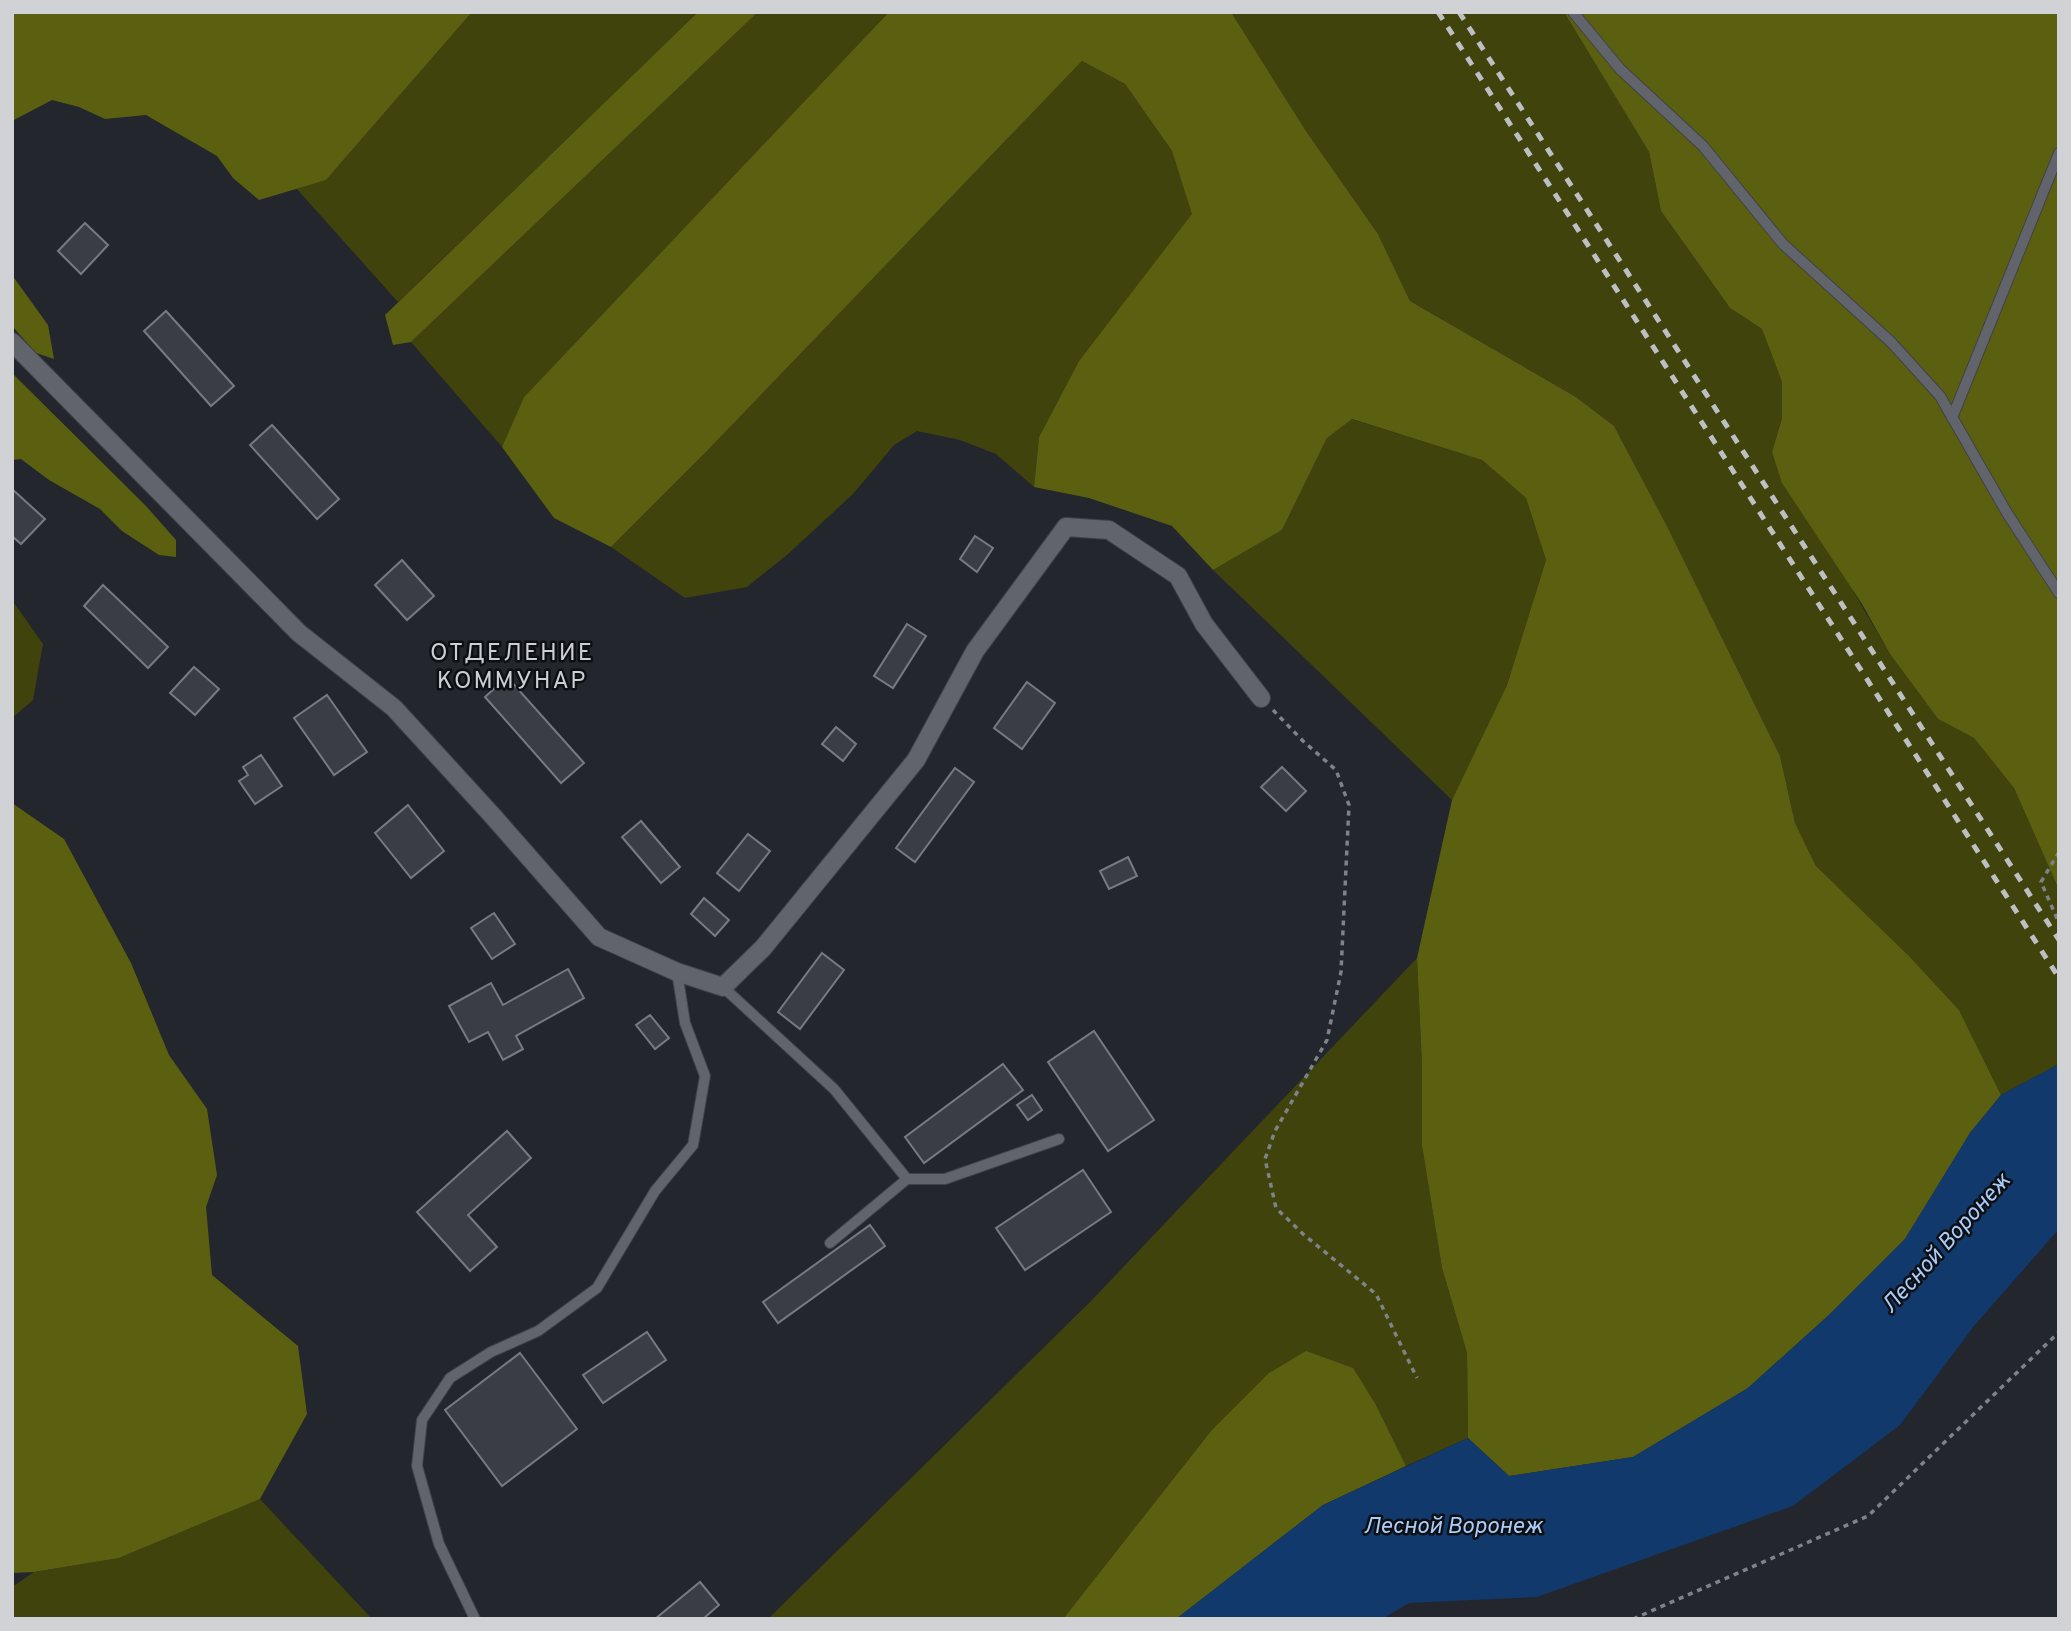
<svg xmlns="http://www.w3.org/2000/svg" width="2071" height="1631" font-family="Overpass,sans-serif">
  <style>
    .green { fill: #40430b }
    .forest { fill: #5b6010 }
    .water { fill: #12396b }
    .building { fill: #3a3d44; stroke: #767a81; stroke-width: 2 }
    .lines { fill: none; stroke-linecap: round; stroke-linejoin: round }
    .lane-casing { stroke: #404247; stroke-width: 12 }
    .street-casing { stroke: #404247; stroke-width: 20 }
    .path { stroke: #7f8287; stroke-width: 3.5; stroke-dasharray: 5 5; stroke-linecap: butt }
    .lane { stroke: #61646b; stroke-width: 10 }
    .street { stroke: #61646b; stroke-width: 18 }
    .rail { stroke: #bdbfc3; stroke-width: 5; stroke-dasharray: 9 9; stroke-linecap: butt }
    .labels { text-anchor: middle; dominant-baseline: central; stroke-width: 5; stroke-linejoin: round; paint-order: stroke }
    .water-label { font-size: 23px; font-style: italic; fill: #a9ccfb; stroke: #0e0f12 }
    .quarter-label { font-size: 24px; letter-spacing: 2px; fill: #cbcfd7; stroke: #0e0f12 }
  </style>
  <rect width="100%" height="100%" fill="#23262c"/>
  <g class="green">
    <polygon points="472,12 698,12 398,302 296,188 326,180"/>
    <polygon points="758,12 889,12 524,397 502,447 411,342"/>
    <polygon points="1231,12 1564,12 1649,152 1661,211 1730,308 1762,329 1782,382 1782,418 1772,452 1890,654 1938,719 1974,738 2014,788 2059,890 2059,1064 2001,1095 1959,1010 1908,955 1816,866 1795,823 1780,756 1667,526 1614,426 1576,397 1410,301 1378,234 1306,131"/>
    <polygon points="1082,61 1125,84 1172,151 1193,214 1079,361 1039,437 1034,487 996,454 960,440 917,431 894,445 853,494 788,554 747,587 685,598 611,547 708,450"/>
    <polygon points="1351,419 1482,460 1526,498 1546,560 1507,685 1452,800 1213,570 1282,530 1327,438"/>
    <polygon points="12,600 43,644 33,700 12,718"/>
    <polygon points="1417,958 1422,1065 1422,1146 1442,1268 1467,1353 1468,1438 1406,1466 1376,1405 1211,1431 1063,1619 768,1619 1092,1300"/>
    <polygon points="260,1499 372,1619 12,1619 12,1587 34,1572 119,1558"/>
  </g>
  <g class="forest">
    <polygon points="12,12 472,12 326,180 259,200 233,178 217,156 146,115 105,119 79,107 52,100 12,121"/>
    <polygon points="698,12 758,12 411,342 393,345 385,315"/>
    <polygon points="889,12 1231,12 1306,131 1378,234 1410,301 1576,397 1614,426 1667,526 1780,756 1795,823 1816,866 1908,955 1959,1010 2001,1095 1970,1133 1905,1239 1830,1314 1748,1388 1633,1457 1509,1476 1468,1438 1467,1353 1442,1268 1422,1146 1422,1065 1417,958 1452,800 1507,685 1546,560 1526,498 1482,460 1352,419 1327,438 1282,530 1213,570 1172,526 1089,498 1034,487 1039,437 1079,361 1192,214 1172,151 1125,84 1082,61 708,450 611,547 554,518 502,447 524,397"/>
    <polygon points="1564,12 2059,12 2059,890 2014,788 1974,738 1938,719 1890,654 1862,604 1782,483 1772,452 1782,418 1782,382 1762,329 1730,308 1661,211 1649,152"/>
    <polygon points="12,275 48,325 54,359 36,353 12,326"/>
    <polygon points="12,373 146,506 176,540 176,557 159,555 122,531 100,509 49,480 21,459 12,460"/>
    <polygon points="12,803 64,839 131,963 169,1055 207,1109 217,1175 206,1207 212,1275 298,1346 307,1414 260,1499 119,1558 34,1572 12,1573"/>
    <polygon points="1306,1351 1353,1368 1376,1405 1406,1466 1323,1505 1176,1619 1063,1619 1211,1431 1269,1373"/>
  </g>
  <polygon class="water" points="2059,1064 2059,1229 1974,1326 1900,1425 1793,1506 1537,1597 1409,1603 1382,1619 1176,1619 1323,1505 1468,1438 1509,1476 1633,1457 1748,1388 1830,1314 1905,1239 1970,1133 2001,1095"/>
  <g class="building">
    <polygon points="85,223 108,245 81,274 58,251"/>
    <polygon points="166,311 234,386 211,406 144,331"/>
    <polygon points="272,425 339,499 317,519 250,445"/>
    <polygon points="12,489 45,519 21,544 12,536"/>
    <polygon points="975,536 993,548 977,572 960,559"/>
    <polygon points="402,560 434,596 407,620 375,585"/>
    <polygon points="103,585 168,647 148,668 84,606"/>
    <polygon points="907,624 926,636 893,688 874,676"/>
    <polygon points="194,667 219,689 195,715 170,693"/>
    <polygon points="507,677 584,763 561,783 485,697"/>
    <polygon points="1027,682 1055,703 1022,749 994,728"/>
    <polygon points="327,695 367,752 334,775 294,718"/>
    <polygon points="836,727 856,744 843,761 822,744"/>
    <polygon points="261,755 282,786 255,804 239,781 248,775 243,767"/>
    <polygon points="1282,767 1306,791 1286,811 1261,787"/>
    <polygon points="955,768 974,782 915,862 896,848"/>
    <polygon points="408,805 444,851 411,878 375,833"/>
    <polygon points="641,821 680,867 661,883 622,837"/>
    <polygon points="748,834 770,851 739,891 717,873"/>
    <polygon points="1128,857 1137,876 1109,889 1100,871"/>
    <polygon points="704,898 729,920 715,936 691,914"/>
    <polygon points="494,913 515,944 492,959 471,928"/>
    <polygon points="822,953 844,970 800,1029 778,1012"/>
    <polygon points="568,969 584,998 516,1036 523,1049 503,1060 488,1032 469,1042 449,1006 491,983 503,1005"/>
    <polygon points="650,1015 669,1038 655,1049 636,1025"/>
    <polygon points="1094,1031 1154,1120 1108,1151 1048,1062"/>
    <polygon points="1003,1064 1023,1090 924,1163 905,1137"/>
    <polygon points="1032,1095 1042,1110 1028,1120 1017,1105"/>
    <polygon points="507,1131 531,1158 468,1215 497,1247 470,1271 417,1212"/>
    <polygon points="1083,1170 1111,1212 1025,1270 996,1228"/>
    <polygon points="870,1225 885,1246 778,1323 763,1302"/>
    <polygon points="647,1332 666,1360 603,1403 583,1375"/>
    <polygon points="520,1353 577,1429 502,1486 445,1410"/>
    <polygon points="700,1582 719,1605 703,1619 655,1619"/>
  </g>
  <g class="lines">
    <defs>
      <g id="lane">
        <polyline points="1573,12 1620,69 1703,146 1783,244 1891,342 1940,396 2007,513 2059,593"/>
        <polyline points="1952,418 2059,153"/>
        <polyline points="723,987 834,1089 907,1179 830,1243"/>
        <polyline points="907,1179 945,1179 1059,1139"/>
        <polyline points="475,1619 439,1544 417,1466 422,1420 450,1378 491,1352 538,1331 597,1288 655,1191 693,1145 705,1076 685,1023 677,972"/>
      </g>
      <polyline id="street" points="12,342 299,633 394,708 491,814 599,937 677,972 723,987 763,948 916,760 975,651 1066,527 1109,530 1178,576 1204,624 1261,698"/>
    </defs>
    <use href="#lane" class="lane-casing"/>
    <use href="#street" class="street-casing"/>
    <g class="path">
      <polyline points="1273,710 1303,741 1336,770 1349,805 1341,972 1327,1040 1275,1131 1265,1159 1276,1208 1303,1234 1376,1294 1417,1378"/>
      <polyline points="2059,852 2041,882 2059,923"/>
      <polyline points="1633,1619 1868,1516 2059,1332"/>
    </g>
    <use href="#lane" class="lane"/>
    <use href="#street" class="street"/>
    <g class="rail">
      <polyline points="1438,12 2059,978"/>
      <polyline points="1459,12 2059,940"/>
    </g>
  </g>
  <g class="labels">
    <g class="water-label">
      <text transform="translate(1947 1244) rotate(-48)">Лесной Воронеж</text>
      <text x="1453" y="1527">Лесной Воронеж</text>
    </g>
    <g class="quarter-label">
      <text x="512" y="654">ОТДЕЛЕНИЕ<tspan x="512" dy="28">КОММУНАР</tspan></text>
    </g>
  </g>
  <rect width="2071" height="1631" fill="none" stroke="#d0d2d6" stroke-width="28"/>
</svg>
